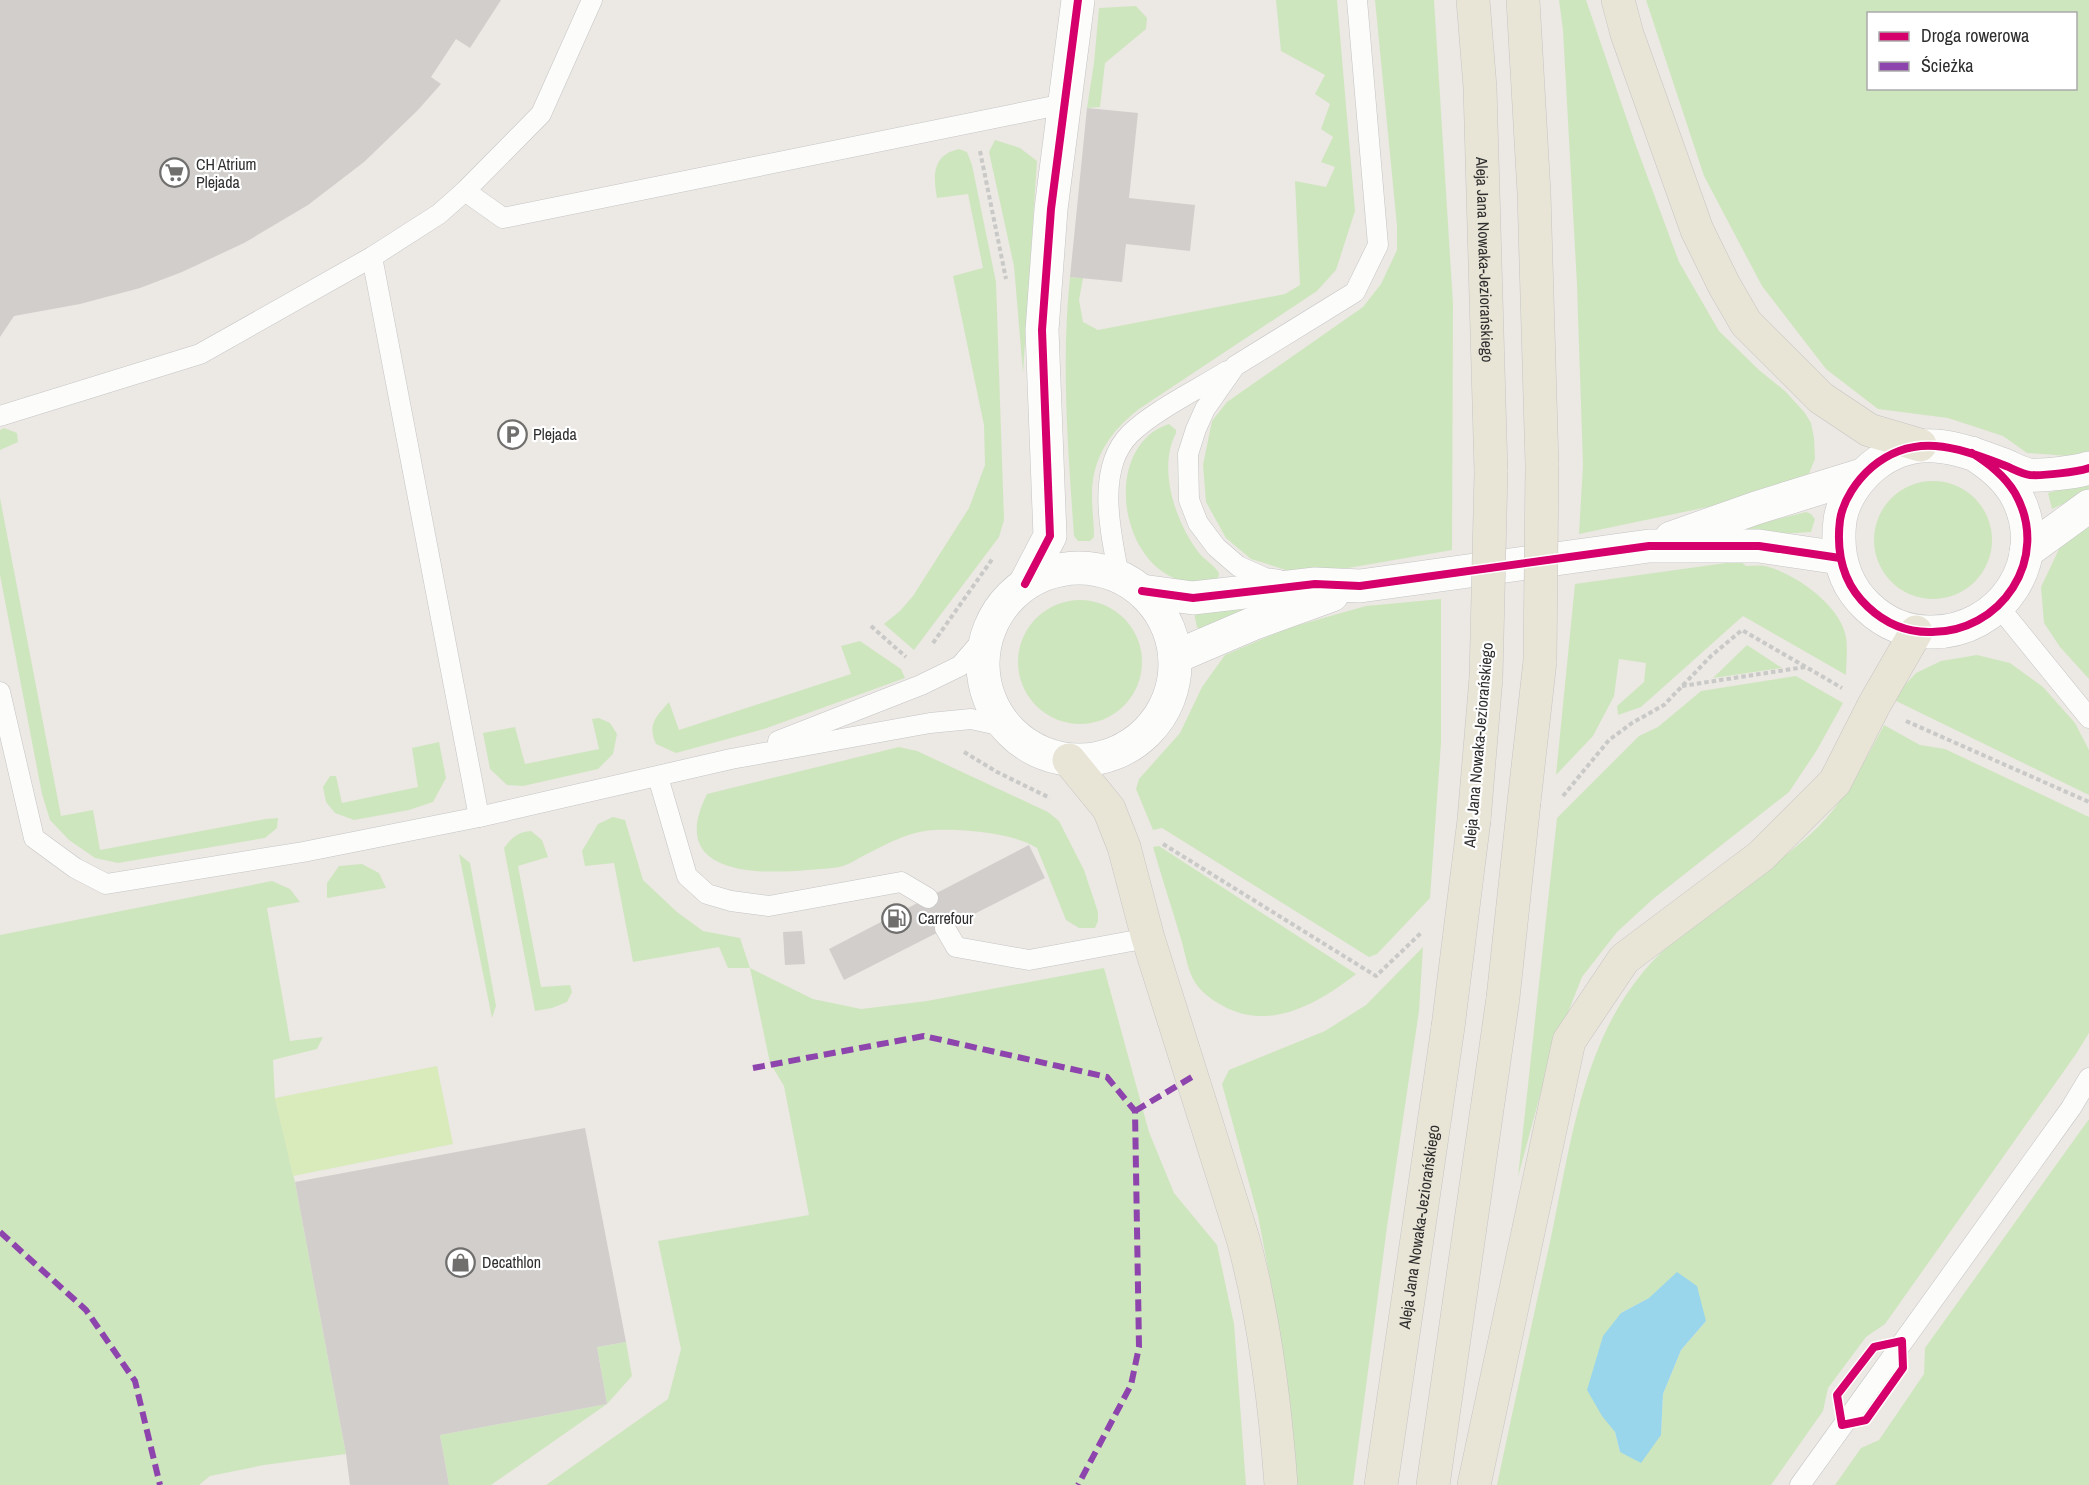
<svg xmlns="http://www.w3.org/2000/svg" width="2089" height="1485" font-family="'Archivo Narrow',sans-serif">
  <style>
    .green { fill: #cee6be; fill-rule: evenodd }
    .pitch { fill: #d9eabb }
    .water { fill: #99d6ec }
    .building { fill: #d1cecb }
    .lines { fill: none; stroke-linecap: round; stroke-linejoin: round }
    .service-casing { stroke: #c5c4c5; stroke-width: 21 }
    .tertiary-casing { stroke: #c5c4c5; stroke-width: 34 }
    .primary-casing { stroke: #c6c5c4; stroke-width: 34 }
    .path { stroke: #c9c9c8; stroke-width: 4; stroke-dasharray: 4.5 3; stroke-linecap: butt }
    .service { stroke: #fcfcfb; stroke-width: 20 }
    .tertiary { stroke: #fcfcfb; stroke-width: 33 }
    .primary { stroke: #e8e4d6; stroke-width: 33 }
    .primary-bridge-casing { stroke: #c6c5c4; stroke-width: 34; stroke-linecap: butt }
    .primary-bridge { stroke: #e8e4d6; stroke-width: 33 }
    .quiet { stroke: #8e44ad; stroke-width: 6; stroke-dasharray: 12 6; stroke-linecap: butt }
    .cycleway-casing { stroke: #fff; stroke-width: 11 }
    .cycleway { stroke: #d6006c; stroke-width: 8 }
    .labels { text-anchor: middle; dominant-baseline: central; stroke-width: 4.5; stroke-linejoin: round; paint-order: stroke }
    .poi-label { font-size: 16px; fill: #2e2e2e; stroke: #fff; text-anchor: start }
    .street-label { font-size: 16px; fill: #2e2e2e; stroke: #fff }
  </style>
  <rect width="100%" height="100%" fill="#ece8e4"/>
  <g class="green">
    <path d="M1276 0H1337L1355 211 1336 270 1317 291 1139 409C1111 431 1092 457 1092 495 1092 509 1094 523 1094 537L1090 541H1078L1074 536C1068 450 1061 363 1070 277L1083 278 1079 300 1083 322 1098 330 1285 294 1300 285 1295 181 1326 187 1335 167 1321 162 1333 137 1321 129 1330 104 1315 94 1325 75 1281 51Z"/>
    <polygon points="1375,0 1434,0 1453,304 1452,550 1325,572 1286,570 1251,559 1226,538 1206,502 1203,465 1212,421 1227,402 1363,307 1381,284 1397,250 1397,226"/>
    <polygon points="1559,0 1586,0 1635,143 1679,262 1719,331 1759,370 1785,391 1805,413 1811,423 1814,438 1815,459 1808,476 1741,500 1579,534 1583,465 1577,285 1563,30"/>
    <path d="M1646 0H2089V455L2082 457 2027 453 2003 436 1948 418 1878 409 1826 369 1762 286 1704 176ZM1868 14H2076V88H1868Z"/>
    <polygon points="1136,6 1147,18 1146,29 1105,63 1100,107 1087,108 1094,63 1099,8"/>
    <polygon points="995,140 1020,148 1037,161 1023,373 1014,266 989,152"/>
    <path d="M959 149 967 152 972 165 996 282 1004 520 999 537 914 650 884 624 900 611 913 596 969 508 985 465 984 425 953 276 983 268 968 194 937 198C933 176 932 155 959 149Z"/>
    <path d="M1169 424 1176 430V433C1157 469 1176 523 1199 553 1205 560 1214 565 1219 573L1218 579C1205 586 1202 585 1187 582 1118 569 1101 446 1169 424Z"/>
    <polygon points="4,428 17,433 18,442 0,450 0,430"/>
    <circle cx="1933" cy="540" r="59"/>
    <polygon points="2089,482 2089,492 2052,509 2048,493"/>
    <polygon points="0,498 61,816 93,810 100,850 266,819 278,818 277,828 265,838 118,863 95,858 69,840 50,820 42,794 0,575"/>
    <polygon points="1806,512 1811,514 1815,519 1811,532 1742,536 1741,528"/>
    <polygon points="2089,523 2089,679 2060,647 2044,623 2041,587 2060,547"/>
    <path d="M1740 561 1746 566C1752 566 1759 565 1765 566 1795 573 1841 606 1846 637 1848 649 1846 663 1846 675L1743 616 1641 707 1618 715 1617 706 1644 682 1646 663 1619 659 1614 696 1593 736 1556 775 1575 584Z"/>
    <polygon points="1278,598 1200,630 1197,627 1194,613"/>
    <polygon points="1441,599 1441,743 1430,898 1377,954 1369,957 1162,828 1153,830 1136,789 1139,779 1180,733 1202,687 1225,655 1288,628 1366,606"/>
    <circle cx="1080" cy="662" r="62"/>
    <path d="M860 641 901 669 905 678 764 729 676 753 656 744C647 724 656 717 669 702L679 730 851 674 841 646Z"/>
    <polygon points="1747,645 1782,668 1713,678"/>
    <polygon points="1977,655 2010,663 2043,687 2075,723 2089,750 2089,795 1892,699 1916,673 1941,661"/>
    <polygon points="1796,676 1843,703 1817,750 1789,792 1653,899 1617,932 1582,977 1550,1058 1518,1177 1557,818 1639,736 1658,727 1701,691"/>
    <polygon points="599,718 610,723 617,734 613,754 598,769 523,786 507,785 490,769 483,733 515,727 525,764 599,749 592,719"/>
    <path d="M1884 725 1920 745 1945 749 2089 817V1033L2076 1054 1885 1324 1866 1337 1828 1388 1823 1411 1771 1485H1497C1514 1404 1532 1323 1550 1242 1570 1150 1581 1045 1644 971 1693 914 1764 879 1818 827 1847 798 1865 760 1884 725ZM1649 1298 1706 1321 1681 1350 1663 1394 1661 1435 1620 1452 1615 1432 1621 1313Z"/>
    <polygon points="439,742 446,778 433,802 409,810 354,820 335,813 326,802 323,787 330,776 336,776 342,803 418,787 412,748"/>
    <path d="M899 747 917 751 1048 812 1059 821 1084 870 1098 912V921L1095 928H1079L1066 920 1037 848C1014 833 964 829 935 830 909 831 887 844 863 856 857 859 850 864 843 866 832 869 818 869 807 870 753 875 667 873 707 794Z"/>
    <polygon points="613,817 625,820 643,880 677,912 703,931 740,938 750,968 813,999 861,1009 927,1001 1104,968 1149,1132 1174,1193 1217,1245 1234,1324 1246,1485 546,1485 668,1399 681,1349 658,1241 809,1215 784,1086 770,1063 750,968 728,968 719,947 633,962 614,863 585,866 582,851 598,824"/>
    <path d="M531 831 542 840 548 857 518 866 541 987 570 985 572 992 567 1002 552 1008 535 1011 504 848C512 838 517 832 531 831Z"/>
    <path d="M1159 846 1356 974C1319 1003 1270 1032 1223 1006 1212 1000 1199 991 1193 979 1187 967 1185 952 1181 939 1172 909 1162 878 1153 847Z"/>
    <polygon points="459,854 470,863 496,1006 492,1018"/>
    <polygon points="362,864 379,873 386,888 327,898 327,883 339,866"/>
    <polygon points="272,881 290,889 300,902 267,908 290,1041 323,1037 317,1049 273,1060 275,1098 295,1182 346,1454 264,1465 210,1476 199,1485 0,1485 0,935"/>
    <polygon points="1423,947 1419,1011 1387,1227 1353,1485 1295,1485 1271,1284 1258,1216 1222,1084 1229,1070 1325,1031 1366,1005"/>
    <polygon points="2089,1119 2089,1485 1835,1485 1861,1448 1879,1440 1924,1374 1925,1348"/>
    <polygon points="626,1342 632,1376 607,1404 491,1485 449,1485 440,1435 607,1404 597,1347"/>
  </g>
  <polygon class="pitch" points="437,1066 453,1144 293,1176 275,1098"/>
  <polygon class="water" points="1677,1272 1697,1286 1706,1321 1681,1350 1663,1394 1661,1435 1641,1463 1620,1452 1615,1432 1602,1416 1587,1390 1603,1336 1621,1313 1649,1298"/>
  <g class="building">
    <polygon points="0,0 501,0 470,48 456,39 431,77 441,84 417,111 364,162 308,205 244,243 182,272 140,288 80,304 14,316 0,337"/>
    <polygon points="1087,108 1138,113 1129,198 1195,205 1190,251 1126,244 1122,282 1070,277"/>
    <polygon points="1029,845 1045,878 844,980 829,949"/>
    <polygon points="802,931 805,964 785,965 783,932"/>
    <polygon points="585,1128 626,1342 597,1347 607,1404 440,1435 449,1485 350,1485 346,1454 295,1182"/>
  </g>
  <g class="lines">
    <defs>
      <g id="service">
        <polyline points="465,191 503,218 1064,104"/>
        <polyline points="372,257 479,817"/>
        <polyline points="0,416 200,354 372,257 439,214 465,191 541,114 592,0"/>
        <path d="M1119 576C1111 534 1095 469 1130 434 1155 410 1197 390 1227 371"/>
        <polyline points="1279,580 1265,578 1238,566 1216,547 1198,523 1189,500 1188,454 1196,429 1205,409 1235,366 1355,292 1378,245 1357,0"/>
        <polyline points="1999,607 2089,718"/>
        <polyline points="0,692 34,838 75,868 106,884 303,852 479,817 731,759 930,723 971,719 1003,726"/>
        <polyline points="778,741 921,685 960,666 986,636"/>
        <polyline points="658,777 687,876 707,894 731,901 769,906 901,882 928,898"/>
        <polyline points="945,928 956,947 1029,960 1148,938"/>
        <polyline points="1800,1485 2071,1108 2089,1078"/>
      </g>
      <g id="tertiary">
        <path d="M1972 453C1989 464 2004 475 2015 493 2052 558 2001 634 1929 632 1906 632 1885 623 1868 607 1843 584 1836 553 1840 520 1843 500 1857 480 1872 467 1914 432 1956 447 2001 464 2010 467 2021 474 2030 475 2043 476 2077 472 2089 468"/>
        <polyline points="1671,538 1756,508 1862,475"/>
        <polyline points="2026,552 2089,506"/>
        <circle cx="1079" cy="664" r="96"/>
        <polyline points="1025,584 1050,536 1042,330 1051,209 1078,0"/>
        <polyline points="1142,591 1193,598 1315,584 1360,586 1649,546 1759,546 1840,558"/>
        <polyline points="1175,657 1252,624 1332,595"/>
      </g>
      <g id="primary">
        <path id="s1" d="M1473 0 1480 87 1491 472"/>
        <polyline points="1523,0 1534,193 1542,465"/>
        <polyline points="1618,0 1627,34 1697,230 1724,285 1746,323 1821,398 1869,430 1920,445"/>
        <path d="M1069 760 1109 809 1124 847 1148 938 1243 1239C1265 1319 1275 1403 1281 1485"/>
        <polyline points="1524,802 1540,661"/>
        <polyline points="1474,820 1486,678"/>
        <path id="s2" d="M1381 1485 1448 1027"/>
        <polyline points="1433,1485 1503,998"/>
        <polyline points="1474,1485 1569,1041 1624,959 1761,856 1835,782 1874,705 1916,632"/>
      </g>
    </defs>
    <use href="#service" class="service-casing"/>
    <use href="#tertiary" class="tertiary-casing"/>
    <use href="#primary" class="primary-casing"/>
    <g class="path">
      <polyline points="980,151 1006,279"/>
      <polyline points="871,626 906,657"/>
      <polyline points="933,643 993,558"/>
      <polyline points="1682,686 1805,667"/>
      <polyline points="1906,721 2089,802"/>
      <polyline points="964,752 997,772 1050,798"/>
      <polyline points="1563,796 1609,740 1632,723 1664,705 1711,656 1742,630 1842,688"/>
      <polyline points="1163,844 1376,976 1422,932"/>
    </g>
    <use href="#service" class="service"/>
    <use href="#tertiary" class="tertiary"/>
    <use href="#primary" class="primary"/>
    <defs>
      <g id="primary-bridge">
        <polyline points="1540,661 1542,465"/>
        <polyline points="1486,678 1491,472"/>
        <polyline points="1503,998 1524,802"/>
        <polyline points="1448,1027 1474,820"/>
      </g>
    </defs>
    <use href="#primary-bridge" class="primary-bridge-casing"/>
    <use href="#primary-bridge" class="primary-bridge"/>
    <g class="quiet">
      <polyline points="753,1068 924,1036 1107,1077 1135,1111 1139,1347 1131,1385 1078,1485"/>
      <polyline points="1135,1111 1192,1077"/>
      <polyline points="0,1232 86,1310 135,1381 160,1485"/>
    </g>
    <defs>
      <g id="cycleway">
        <path d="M1972 453C1989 464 2004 475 2015 493 2052 558 2001 634 1929 632 1906 632 1885 623 1868 607 1843 584 1836 553 1840 520 1843 500 1857 480 1872 467 1914 432 1956 447 2001 464 2010 467 2021 474 2030 475 2043 476 2077 472 2089 468"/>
        <polyline points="1025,584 1050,536 1042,330 1051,209 1078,0"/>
        <polyline points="1142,591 1193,598 1315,584 1360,586 1649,546 1759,546 1840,558"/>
        <polygon points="1902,1341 1903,1368 1866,1420 1842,1425 1837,1395 1874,1347"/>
      </g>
    </defs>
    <use href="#cycleway" class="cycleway-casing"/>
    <use href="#cycleway" class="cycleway"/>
  </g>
  <defs>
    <symbol id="supermarket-ring" viewBox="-11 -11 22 22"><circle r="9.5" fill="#fff" stroke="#706f6e" stroke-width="1.5"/><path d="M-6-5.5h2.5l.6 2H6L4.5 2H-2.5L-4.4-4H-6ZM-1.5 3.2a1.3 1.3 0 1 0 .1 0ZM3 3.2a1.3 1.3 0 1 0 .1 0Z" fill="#706f6e"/></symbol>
    <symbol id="parking-ring" viewBox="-11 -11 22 22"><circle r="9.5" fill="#fff" stroke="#706f6e" stroke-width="1.5"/><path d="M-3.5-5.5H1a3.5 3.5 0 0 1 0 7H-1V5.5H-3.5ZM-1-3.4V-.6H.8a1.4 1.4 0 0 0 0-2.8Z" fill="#706f6e"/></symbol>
    <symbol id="fuel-ring" viewBox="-11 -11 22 22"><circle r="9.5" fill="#fff" stroke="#706f6e" stroke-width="1.5"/><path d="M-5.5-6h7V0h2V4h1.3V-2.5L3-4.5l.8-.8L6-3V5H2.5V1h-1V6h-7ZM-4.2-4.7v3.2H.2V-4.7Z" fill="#706f6e"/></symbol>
    <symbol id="shop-ring" viewBox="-11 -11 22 22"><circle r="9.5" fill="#fff" stroke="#706f6e" stroke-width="1.5"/><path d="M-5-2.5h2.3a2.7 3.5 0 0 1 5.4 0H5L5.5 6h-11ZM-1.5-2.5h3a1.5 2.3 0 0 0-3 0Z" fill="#706f6e"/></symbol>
  </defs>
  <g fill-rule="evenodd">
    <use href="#supermarket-ring" x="158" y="156" width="33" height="33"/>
    <use href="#parking-ring" x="496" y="418" width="33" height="33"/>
    <use href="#fuel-ring" x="880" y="902" width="33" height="33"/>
    <use href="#shop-ring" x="444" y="1246" width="33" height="33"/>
  </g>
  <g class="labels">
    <g class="poi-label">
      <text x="196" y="164">CH Atrium<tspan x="196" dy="18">Plejada</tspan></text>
      <text x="533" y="434">Plejada</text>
      <text x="918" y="918">Carrefour</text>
      <text x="482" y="1262">Decathlon</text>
    </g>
    <g class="street-label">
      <text stroke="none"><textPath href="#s1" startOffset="260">Aleja Jana Nowaka-Jeziorańskiego</textPath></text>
      <text transform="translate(1478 745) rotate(-85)">Aleja Jana Nowaka-Jeziorańskiego</text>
      <text stroke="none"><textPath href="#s2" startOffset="261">Aleja Jana Nowaka-Jeziorańskiego</textPath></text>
    </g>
  </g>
  <rect x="1867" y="12" width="210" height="78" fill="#ffffff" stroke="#ababab" stroke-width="1.5"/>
  <rect x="1879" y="32" width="30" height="9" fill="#d6006c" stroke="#ababab" stroke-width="1.5"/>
  <text x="1921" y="42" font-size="18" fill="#2e2e2e">Droga rowerowa</text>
  <rect x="1879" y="62" width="30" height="9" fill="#8e44ad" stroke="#ababab" stroke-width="1.5"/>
  <text x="1921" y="72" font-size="18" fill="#2e2e2e">Ścieżka</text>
</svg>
